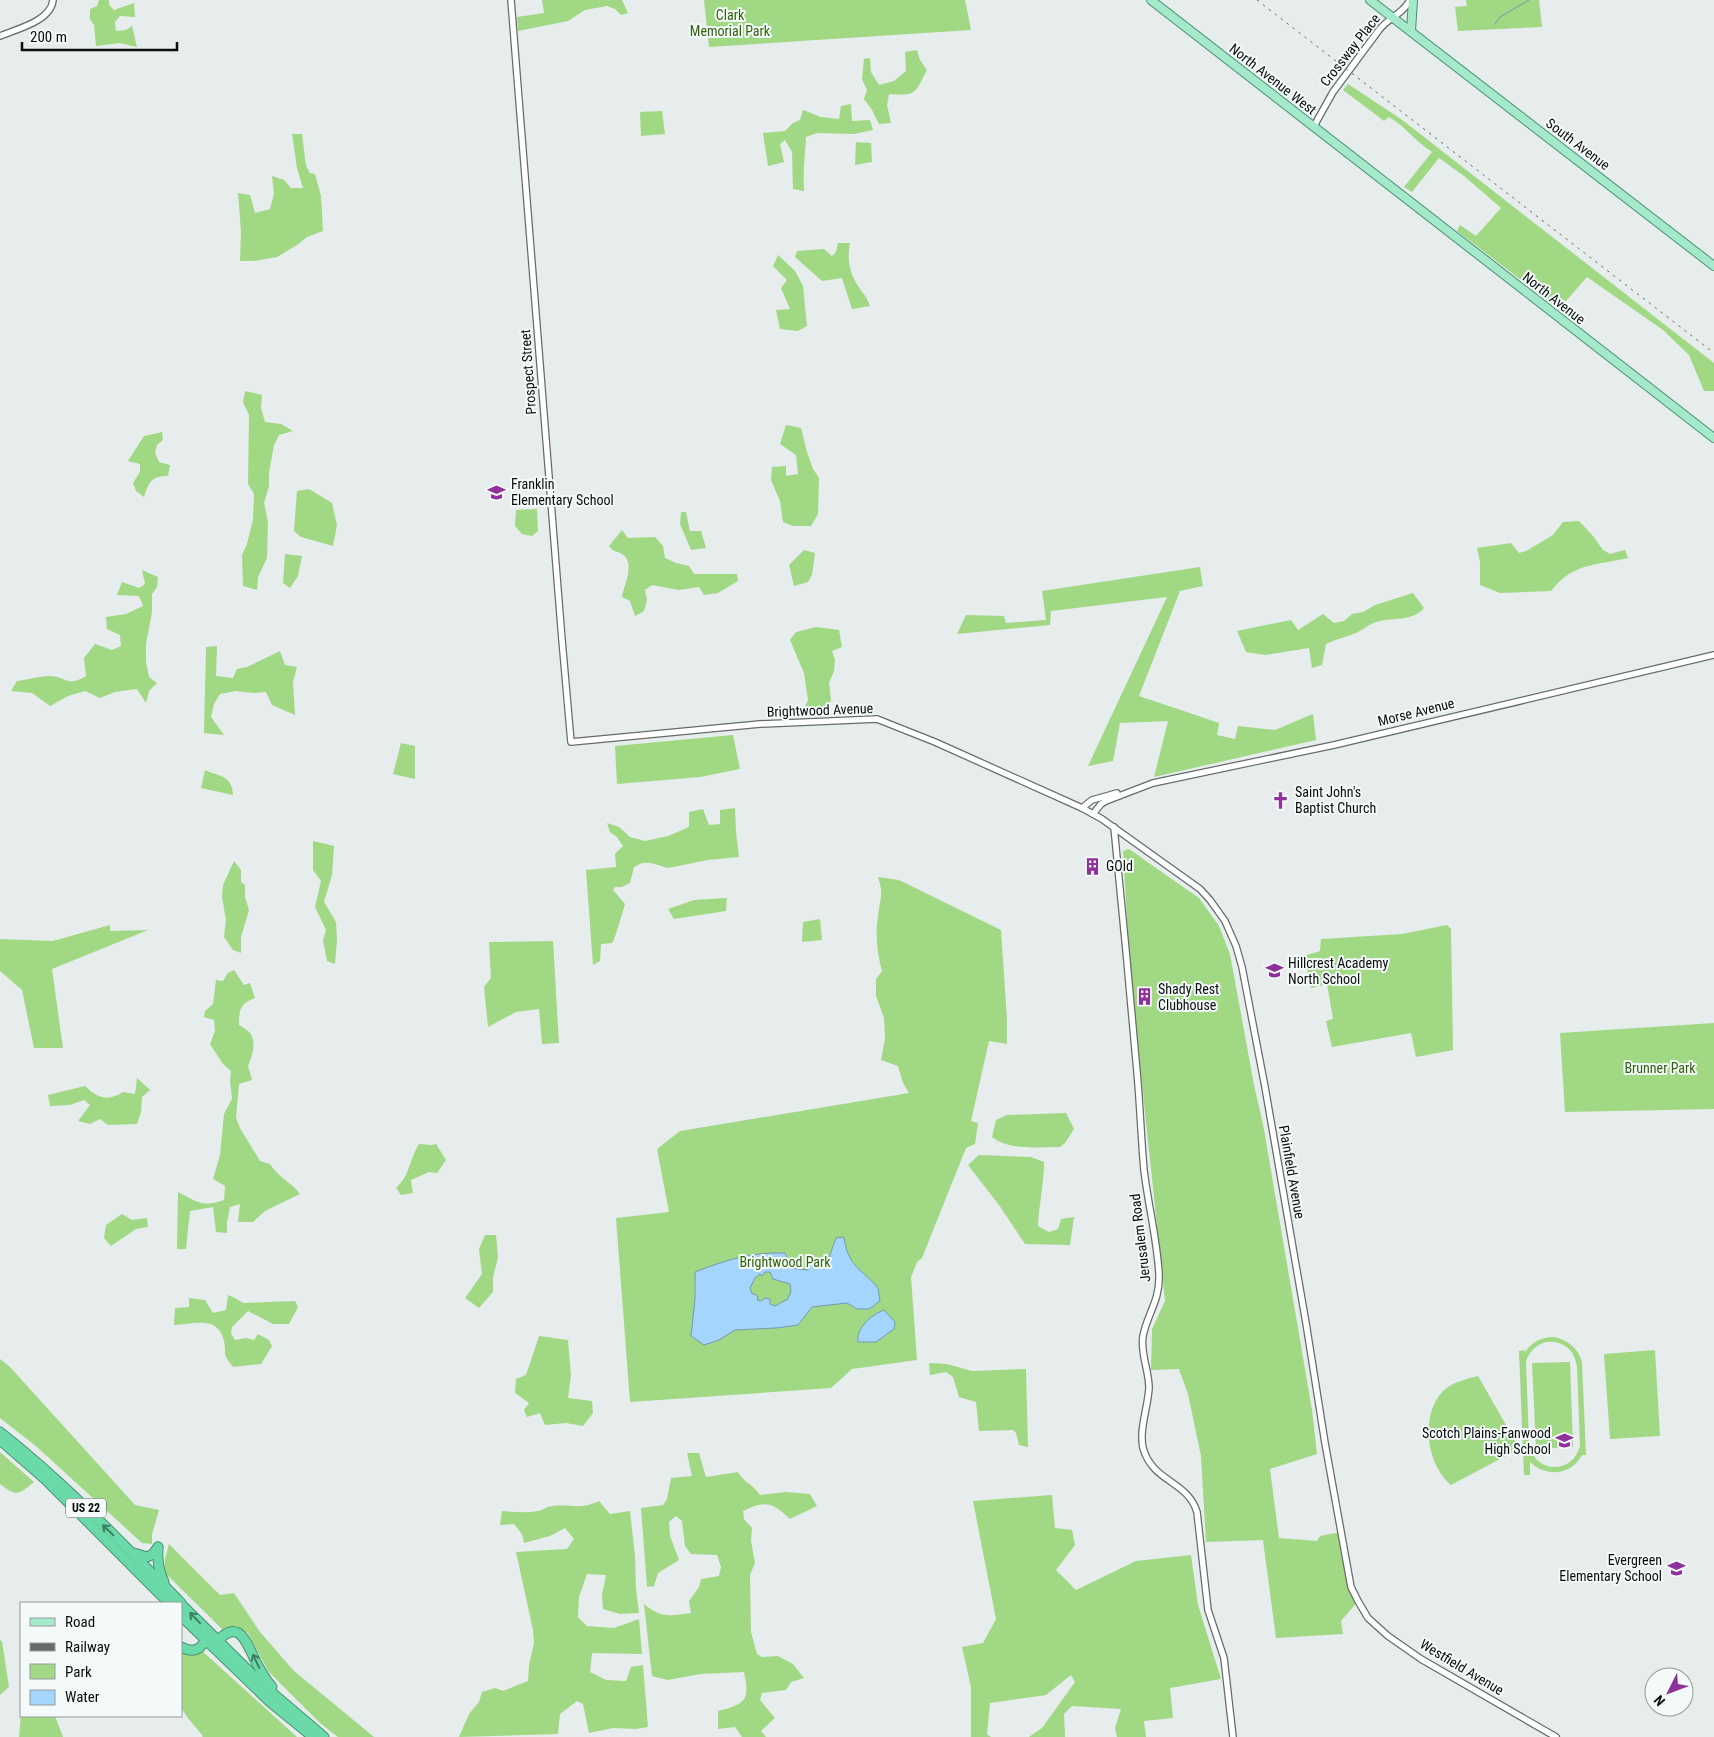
<svg xmlns="http://www.w3.org/2000/svg" width="1714" height="1737" font-family="'Roboto Condensed',sans-serif">
  <style>
    .green { fill: #a0d884; fill-rule: evenodd }
    .water { fill: #a3d5fd; stroke: #7599b5; fill-rule: evenodd }
    .lines { fill: none; stroke-linecap: round; stroke-linejoin: round }
    .stream { stroke: #7599b5; stroke-width: 1 }
    .minor-casing { stroke: #666c6b; stroke-width: 8 }
    .major-casing { stroke: #489272; stroke-width: 10 }
    .highway-casing { stroke: #489272; stroke-width: 11 }
    .minor { stroke: #fff; stroke-width: 5.5 }
    .major { stroke: #a5e9cb; stroke-width: 8 }
    .highway { stroke: #69daa8; stroke-width: 9 }
    .rail { stroke: #666a6a; stroke-width: 1; stroke-dasharray: 2.5 5; stroke-linecap: butt }
    .oneway { stroke: #3f7e62 }
    .labels { text-anchor: middle; dominant-baseline: central; stroke-width: 4; stroke-linejoin: round; paint-order: stroke }
    .shield { fill: #f3faf9; stroke: #515454; stroke-width: 1 }
    .shield-label { font-size: 12px; font-weight: bold; fill: #0b0d0d }
    .park-label { font-size: 14px; fill: #30630b; stroke: #f3faf9 }
    .street-label { font-size: 14px; fill: #0b0d0d; stroke: #f3faf9 }
    .poi-label { font-size: 14px; fill: #0b0d0d; stroke: #f3faf9; text-anchor: start }
  </style>
  <rect width="100%" height="100%" fill="#e6edec"/>
  <g class="green">
    <polygon points="99,0 109,0 109,5 114,10 134,3 135,17 120,16 115,22 116,31 126,30 132,26 137,47 119,43 96,46 94,25 90,19 90,9 97,6"/>
    <polygon points="542,0 622,0 628,13 621,15 615,9 607,6 585,10 568,21 518,31 517,17 544,13"/>
    <polygon points="704,0 965,0 971,30 709,47"/>
    <polygon points="1466,0 1539,0 1542,27 1458,31 1455,7 1467,6"/>
    <path d="M917 50 920 60 927 70C914 94 917 96 889 94L887 105 891 123 879 124 872 110 864 99 867 90 862 79 864 59 870 58 871 72 879 85 894 81 906 71 905 52Z"/>
    <path d="M1348 84 1401 119 1714 363V391H1704L1689 355 1663 330 1587 277 1559 309 1457 231 1460 225 1476 236 1501 208 1464 176 1439 158 1412 192 1404 187 1432 152C1416 142 1405 126 1389 117L1384 121 1343 90Z"/>
    <path d="M851 104 852 121 870 120 873 130 854 134 817 133 806 137C805 155 803 172 804 191L793 189 792 152 785 140 780 144 784 162 768 166 763 133 785 131 793 123 800 120 803 110 821 117 839 119 841 106Z"/>
    <polygon points="662,111 665,134 641,136 640,112"/>
    <polygon points="292,134 302,134 306,166 310,173 315,174 321,196 323,231 307,237 297,245 277,257 254,261 240,261 241,232 238,193 250,195 255,213 270,209 274,194 272,176 284,180 291,188 303,188 297,168"/>
    <polygon points="856,142 871,143 872,162 855,165"/>
    <path d="M838 243H850C847 258 849 272 858 286 864 295 866 295 870 306L852 309 842 278 822 281 795 257 797 251 824 249 832 256 836 252Z"/>
    <polygon points="778,255 795,271 803,286 807,326 798,331 780,329 776,310 790,309 781,288 787,280 773,266"/>
    <polygon points="245,391 262,395 261,408 265,422 281,424 293,431 279,435 274,445 269,473 269,486 264,503 268,522 267,558 258,577 257,590 243,586 242,555 247,544 253,519 254,494 248,484 249,415 243,402"/>
    <polygon points="786,425 801,428 807,452 813,469 819,478 818,514 811,526 793,526 783,522 780,501 771,480 772,467 786,466 786,476 798,474 796,455 780,444"/>
    <path d="M162 432 163 440 157 445 155 453 159 462 170 465 168 476C151 476 149 482 144 497L136 491 133 483 140 472V464L128 461 144 436Z"/>
    <polygon points="309,489 332,503 337,525 333,546 301,537 294,531 297,491"/>
    <polygon points="537,509 538,531 532,536 522,534 515,526 516,510"/>
    <polygon points="681,512 686,512 690,531 701,531 706,548 691,550 680,524"/>
    <path d="M1579 521 1593 536 1603 550 1610 554 1625 550 1628 558C1595 566 1574 562 1551 591L1500 593 1480 585V562L1477 548 1511 543 1519 553 1526 551 1553 535 1563 522Z"/>
    <path d="M622 530 628 538 655 537 663 546 665 558 676 563 689 566 694 574H737L738 581 718 593 704 595 699 587 679 590 652 585 645 590 647 600 644 611 635 616 630 601 622 597C624 585 636 563 622 554 615 550 615 553 609 546Z"/>
    <polygon points="804,550 815,553 812,575 808,582 794,586 789,565"/>
    <polygon points="285,554 302,556 298,576 290,588 283,583"/>
    <polygon points="1200,567 1203,586 1180,591 1139,696 1219,723 1217,735 1235,739 1238,726 1275,730 1313,714 1316,740 1154,777 1168,721 1120,723 1113,761 1088,766 1167,597 1051,611 1050,625 957,634 966,615 1004,616 1006,623 1046,620 1042,591"/>
    <path d="M142 570 158 577 157 587 152 594V612L146 644V662L149 677 157 683 149 691 146 703 137 689 115 692 100 698 85 691 68 696 50 706 32 693 11 691 17 681C27 680 39 676 49 676 67 676 66 688 86 676L84 658 95 644 112 650 121 646 120 635 107 629 106 617 126 614 143 606 139 596 117 595 122 582 139 588 145 584Z"/>
    <path d="M1413 593 1424 608C1412 622 1393 617 1376 622 1369 624 1363 630 1356 633 1346 637 1336 639 1326 644L1322 665 1312 668 1309 648 1265 655 1246 652 1237 631 1291 620 1298 630 1323 614 1334 623 1344 621 1352 614 1363 612 1375 605Z"/>
    <polygon points="816,627 839,630 842,647 832,651 835,660 834,671 829,683 831,700 824,714 801,716 808,700 804,673 790,640 796,632"/>
    <polygon points="217,646 216,676 233,678 237,669 247,667 280,651 285,665 297,667 293,682 295,715 272,705 266,692 253,693 236,691 220,694 214,704 211,717 224,735 204,733 206,647"/>
    <polygon points="733,735 740,769 700,777 617,784 615,746"/>
    <polygon points="401,743 415,746 415,779 393,774"/>
    <path d="M205 770C220 777 232 775 233 795L201 788Z"/>
    <polygon points="735,808 736,832 739,857 708,860 668,868 651,863 642,863 634,867 630,883 622,887 615,887 613,890 625,904 615,937 612,943 601,944 600,961 593,965 586,870 616,867 615,854 623,846 617,837 610,832 607,823 619,827 630,837 645,841 668,836 689,827 689,812 703,809 709,825 720,824 720,810"/>
    <polygon points="313,841 334,846 332,875 324,902 336,922 337,939 335,964 327,961 323,940 326,930 315,907 321,881 313,870"/>
    <polygon points="1129,849 1199,898 1219,926 1230,954 1254,1085 1263,1124 1312,1410 1317,1454 1270,1469 1279,1538 1317,1541 1320,1536 1341,1532 1349,1576 1358,1601 1341,1621 1343,1634 1276,1638 1263,1540 1206,1542 1201,1456 1188,1394 1179,1369 1151,1370 1152,1329 1165,1301 1130,971 1123,851"/>
    <polygon points="234,861 241,870 241,882 245,885 245,897 249,910 241,937 241,953 233,950 224,937 226,920 222,897 223,885"/>
    <path d="M878 877 899 880 1001 930 1007 1020V1044L989 1041 971 1121 978 1123 975 1144 966 1148 922 1258 917 1262 911 1277 917 1360 852 1369 831 1388 630 1402 616 1218 669 1212 657 1149 680 1131 909 1093 903 1083 898 1066 881 1060 885 1039 884 1018 876 996V979L882 971C877 953 875 935 878 916 880 899 884 895 878 877Z"/>
    <polygon points="727,898 726,911 674,919 668,909 694,900"/>
    <polygon points="820,919 822,940 802,942 803,922"/>
    <polygon points="110,925 110,931 148,930 52,969 63,1048 34,1048 22,990 0,971 0,939 53,941"/>
    <polygon points="1447,925 1451,929 1453,1050 1416,1057 1411,1033 1332,1047 1326,1021 1333,1019 1327,984 1311,988 1304,956 1320,951 1321,939 1402,934"/>
    <polygon points="553,941 559,1043 542,1044 539,1009 516,1012 488,1027 484,987 491,978 489,942"/>
    <path d="M234 970 244 985 250 983 255 998C240 1003 239 1010 239 1025 242 1027 248 1030 250 1033 257 1042 252 1057 248 1066L252 1080 239 1084 236 1118 240 1128 260 1161 270 1164C278 1177 291 1182 300 1194L265 1211 253 1222H238L240 1204 230 1207 227 1222V1233L216 1232 213 1207 190 1211 186 1249H177L178 1192C199 1202 201 1208 224 1200L225 1186 213 1179 220 1155 224 1114 232 1099 230 1081 231 1071 223 1064 210 1044 215 1031 214 1020 204 1017 205 1011 213 1004 216 980 223 981 228 973Z"/>
    <polygon points="1714,1023 1714,1109 1565,1112 1560,1033"/>
    <path d="M137 1078 150 1090 142 1097 141 1112 137 1124 108 1125 100 1119 90 1124 78 1121 90 1105 84 1100 70 1105 50 1106 48 1095 85 1086C98 1098 107 1102 123 1092L135 1094Z"/>
    <path d="M1066 1113 1074 1129 1065 1143 1060 1147C1038 1147 1010 1151 992 1137L996 1120 1007 1115Z"/>
    <path d="M419 1144 432 1145 436 1144 446 1160 437 1173 429 1172 411 1180 413 1193 401 1195 396 1188C410 1176 409 1160 419 1144Z"/>
    <path d="M979 1155 1031 1157 1044 1162C1044 1184 1039 1204 1038 1226L1049 1232 1058 1229 1061 1219 1074 1217 1070 1245 1025 1244 999 1205 968 1165Z"/>
    <polygon points="122,1214 132,1220 147,1218 148,1227 136,1229 111,1246 104,1238 106,1225"/>
    <polygon points="485,1235 496,1235 498,1258 493,1277 493,1292 479,1308 465,1298 482,1274 479,1249"/>
    <path d="M228 1295 235 1298 243 1303 295 1301 298 1307 289 1324H273L248 1311 232 1327 231 1333 235 1340 246 1338 254 1340 258 1334 269 1340 272 1346 261 1364 233 1367C221 1352 227 1356 224 1341 218 1315 195 1324 174 1325L175 1308 189 1307V1298L205 1300 213 1313 226 1310Z"/>
    <polygon points="539,1336 568,1340 571,1375 568,1398 592,1401 593,1413 583,1426 566,1423 545,1425 540,1413 527,1417 524,1410 529,1403 515,1393 516,1379 526,1375"/>
    <path d="M1554 1337C1568 1340 1578 1348 1582 1362L1586 1455H1582C1571 1476 1546 1477 1530 1462V1475H1524L1519 1351 1524 1350 1525 1352C1532 1342 1542 1337 1554 1337ZM1546 1342C1563 1340 1575 1350 1577 1367L1580 1446C1572 1476 1533 1473 1529 1443L1526 1362C1529 1351 1536 1345 1546 1342Z"/>
    <polygon points="1655,1350 1660,1436 1610,1439 1604,1354"/>
    <polygon points="0,1359 10,1367 135,1505 159,1510 152,1534 152,1544 142,1543 37,1447 0,1418"/>
    <polygon points="1570,1362 1573,1447 1536,1449 1532,1363"/>
    <polygon points="929,1363 947,1364 972,1371 1026,1369 1028,1447 1019,1445 1016,1433 1013,1430 979,1431 976,1402 959,1397 953,1377 946,1372 930,1375"/>
    <path d="M1478 1376 1518 1446 1515 1451 1451 1485C1426 1464 1420 1415 1443 1391 1452 1382 1467 1379 1478 1376Z"/>
    <path d="M0 1452 34 1482C18 1495 17 1497 0 1484Z"/>
    <path d="M687 1453H699L706 1477 738 1472C745 1484 752 1483 760 1495L786 1492 810 1494 817 1506 790 1519C772 1502 766 1500 743 1511L744 1519 752 1528 751 1541 755 1563 750 1575 751 1632 757 1654 762 1657 778 1656 793 1664 804 1678 791 1682 786 1690 762 1693 760 1700 775 1718 761 1731 766 1737H742L735 1727 718 1729V1711C746 1704 750 1700 744 1672L701 1674 667 1680 652 1676 644 1604C660 1618 670 1616 691 1613L689 1601 699 1587 701 1579 719 1576 721 1567 717 1555 691 1554 685 1546 682 1521 676 1516 669 1522 670 1536 679 1560 658 1573 654 1586 647 1587 641 1508 663 1505 667 1499 671 1478 692 1476Z"/>
    <polygon points="1052,1495 1055,1528 1072,1530 1075,1545 1056,1570 1076,1590 1136,1561 1191,1555 1198,1605 1221,1679 1170,1688 1173,1718 1144,1721 1146,1737 1117,1737 1115,1728 1121,1709 1072,1706 1064,1714 1065,1737 1029,1737 1042,1728 1075,1682 1071,1675 1046,1695 990,1703 987,1734 991,1737 971,1737 971,1687 962,1647 983,1643 996,1619 973,1501"/>
    <path d="M599 1501 610 1514 630 1511 635 1556 636 1589 639 1613 620 1614 603 1609 602 1595 606 1575 587 1574 579 1597 578 1617 587 1626 614 1628 639 1619 642 1654 592 1653 590 1672 606 1680 626 1681 631 1667 643 1665 648 1727 636 1729 613 1728 589 1733 583 1704 577 1701 560 1714 558 1734 459 1737 469 1714 479 1702 482 1692 495 1688 503 1691 528 1681 529 1665 534 1643 533 1630 516 1552 567 1549 574 1539 565 1528 550 1536 524 1543 522 1534 514 1524 500 1525 502 1511C514 1512 526 1513 538 1511 543 1510 548 1506 553 1506 572 1504 580 1510 599 1501Z"/>
    <polygon points="169,1544 220,1595 234,1593 260,1632 294,1671 374,1737 338,1737 321,1724 268,1671 248,1633 235,1626 223,1630 164,1572 165,1559"/>
    <polygon points="0,1640 2,1641 9,1687 0,1695"/>
    <polygon points="201,1650 297,1737 202,1737 203,1736 187,1717 181,1707 181,1651"/>
    <polygon points="21,1714 21,1716 55,1716 63,1737 19,1737"/>
  </g>
  <g class="water">
    <path d="M844 1237C848 1267 860 1267 878 1288L880 1301 869 1309H857L847 1303 812 1307 798 1325 776 1328 735 1330 719 1340 704 1345 691 1336 695 1298V1272C726 1260 751 1252 785 1253L790 1268 808 1270 811 1260H830V1255L836 1238ZM765 1272H770L773 1279 790 1284 791 1291 788 1299 775 1306 770 1304V1299L765 1298 761 1301 757 1300 758 1297 755 1294H752L750 1288 755 1278 760 1274 762 1276Z"/>
    <path d="M884 1310 895 1322 894 1329 876 1342H858C856 1328 871 1315 884 1310Z"/>
  </g>
  <g class="lines">
    <polyline class="stream" points="1495,24 1500,17 1529,0"/>
    <defs>
      <g id="minor">
        <polyline points="511,0 562,640 571,742 760,724 877,719 935,742 1082,808 1102,819 1200,889 1210,900 1225,921 1236,946 1242,967 1265,1087 1306,1323 1325,1443 1351,1587 1358,1601 1368,1618 1388,1636 1421,1659 1556,1737"/>
        <path d="M0 36C17 29 51 21 53 0"/>
        <path d="M1314 126 1333 92 1379 30C1389 17 1402 15 1410 0"/>
        <polyline points="1082,808 1092,800 1117,793"/>
        <polyline points="1093,814 1101,804 1106,801 1153,783 1334,745 1714,655"/>
        <path d="M1114 827C1122 909 1130 990 1137 1072 1140 1104 1141 1137 1144 1170 1148 1204 1157 1239 1159 1274 1160 1301 1148 1312 1143 1336 1140 1353 1149 1370 1149 1388 1148 1407 1139 1429 1143 1448 1153 1483 1187 1480 1197 1512L1208 1610 1224 1658 1233 1737"/>
      </g>
      <g id="major">
        <polyline points="1151,0 1714,438"/>
        <polyline points="1370,0 1714,266"/>
        <polyline points="1411,31 1413,0"/>
      </g>
      <g id="highway">
        <path d="M0 1432C65 1483 123 1544 181 1603"/>
        <polyline points="0,1440 45,1479 169,1603"/>
        <path d="M158 1547C157 1560 158 1570 164 1582"/>
        <polyline points="134,1553 147,1557 153,1554 158,1547"/>
        <polyline points="181,1604 263,1685 324,1737"/>
        <polyline points="181,1616 270,1702 313,1737"/>
        <path d="M214 1645C237 1617 245 1638 255 1660 260 1670 265 1679 272 1687"/>
        <path d="M181 1647C195 1654 202 1649 207 1636"/>
      </g>
    </defs>
    <use href="#minor" class="minor-casing"/>
    <use href="#major" class="major-casing"/>
    <use href="#highway" class="highway-casing"/>
    <use href="#minor" class="minor"/>
    <use href="#major" class="major"/>
    <use href="#highway" class="highway"/>
    <polyline class="rail" points="1257,0 1714,353"/>
  </g>
  <defs><path id="oneway-shaft" d="M-6 0H5M1.5-3L5.5 0L1.5 3" fill="none" stroke-width="1.6" stroke-linecap="round" stroke-linejoin="round" transform="scale(1.25)"/></defs>
  <g class="oneway">
    <use href="#oneway-shaft" transform="translate(108 1530) rotate(-136)"/>
    <use href="#oneway-shaft" transform="translate(195 1618) rotate(-134)"/>
    <use href="#oneway-shaft" transform="translate(256 1661) rotate(-115)"/>
  </g>
  <defs>
    <symbol id="school-bare" viewBox="-9 -9 18 18"><path d="M0-5L7-2L0 1L-7-2ZM-4 1L0 2.5L4 1V4Q0 6-4 4Z" fill="#8f319b" stroke="#f3faf9" stroke-width="2.5" paint-order="stroke"/></symbol>
    <symbol id="church-bare" viewBox="-9 -9 18 18"><path d="M-1.2-6h2.4v3.5h3.3v2.4h-3.3V6h-2.4V-.1h-3.3v-2.4h3.3Z" fill="#8f319b" stroke="#f3faf9" stroke-width="2.5" paint-order="stroke"/></symbol>
    <symbol id="building-bare" viewBox="-9 -9 18 18"><path d="M-4-6H4V6H1V3H-1V6H-4ZM-2.5-4.3h1.7v1.8h-1.7ZM.8-4.3h1.7v1.8H.8ZM-2.5-1h1.7V.8h-1.7ZM.8-1h1.7V.8H.8Z" fill="#8f319b" stroke="#f3faf9" stroke-width="2.5" paint-order="stroke"/></symbol>
  </defs>
  <g fill-rule="evenodd">
    <use href="#school-bare" x="484" y="480" width="25" height="25"/>
    <use href="#church-bare" x="1268" y="788" width="25" height="25"/>
    <use href="#building-bare" x="1080" y="854" width="25" height="25"/>
    <use href="#school-bare" x="1262" y="958" width="25" height="25"/>
    <use href="#building-bare" x="1132" y="984" width="25" height="25"/>
    <use href="#school-bare" x="1552" y="1428" width="25" height="25"/>
    <use href="#school-bare" x="1664" y="1556" width="25" height="25"/>
  </g>
  <g class="labels">
    <rect class="shield" x="66" y="1498.5" width="40" height="19" rx="4"/>
    <g class="shield-label">
      <text x="86" y="1508">US 22</text>
    </g>
    <g class="park-label">
      <text x="730" y="15">Clark<tspan x="730" dy="16">Memorial Park</tspan></text>
      <text x="1660" y="1068">Brunner Park</text>
      <text x="785" y="1262">Brightwood Park</text>
    </g>
    <g class="street-label">
      <text transform="translate(1350 50) rotate(-52)">Crossway Place</text>
      <text transform="translate(1273 79) rotate(38)">North Avenue West</text>
      <text transform="translate(1578 144) rotate(37)">South Avenue</text>
      <text transform="translate(1554 298) rotate(38)">North Avenue</text>
      <text transform="translate(528 372) rotate(-94)">Prospect Street</text>
      <text transform="translate(820 710) rotate(-2)">Brightwood Avenue</text>
      <text transform="translate(1416 712) rotate(-14)">Morse Avenue</text>
      <text transform="translate(1292 1172) rotate(80)">Plainfield Avenue</text>
      <text transform="translate(1140 1238) rotate(-97)">Jerusalem Road</text>
      <text transform="translate(1462 1667) rotate(31)">Westfield Avenue</text>
    </g>
    <g class="poi-label">
      <text x="511" y="484">Franklin<tspan x="511" dy="16">Elementary School</tspan></text>
      <text x="1295" y="792">Saint John's<tspan x="1295" dy="16">Baptist Church</tspan></text>
      <text x="1106" y="866">GOld</text>
      <text x="1288" y="963">Hillcrest Academy<tspan x="1288" dy="16">North School</tspan></text>
      <text x="1158" y="989">Shady Rest<tspan x="1158" dy="16">Clubhouse</tspan></text>
      <text x="1551" y="1433" text-anchor="end">Scotch Plains-Fanwood<tspan x="1551" dy="16">High School</tspan></text>
      <text x="1662" y="1560" text-anchor="end">Evergreen<tspan x="1662" dy="16">Elementary School</tspan></text>
    </g>
  </g>
  <rect x="20" y="1602" width="162" height="115" fill="#f3faf9" stroke="#969b9b"/>
  <rect x="30" y="1618" width="25" height="8" fill="#a5e9cb" stroke="#969b9b"/>
  <text x="65" y="1627" font-size="15" fill="#0b0d0d">Road</text>
  <rect x="30" y="1643" width="25" height="8" fill="#666a6a" stroke="#969b9b"/>
  <text x="65" y="1652" font-size="15" fill="#0b0d0d">Railway</text>
  <rect x="30" y="1664" width="25" height="15" fill="#a0d884" stroke="#969b9b"/>
  <text x="65" y="1677" font-size="15" fill="#0b0d0d">Park</text>
  <rect x="30" y="1690" width="25" height="15" fill="#a3d5fd" stroke="#969b9b"/>
  <text x="65" y="1702" font-size="15" fill="#0b0d0d">Water</text>
  <g transform="translate(1669 1692) rotate(228)"><circle r="24" fill="#f3faf9" stroke="#969b9b"/>
  <path d="M0-4L9 19L0 12L-9 19Z" fill="#8f319b"/>
  <text y="-8" font-size="14" font-weight="bold" text-anchor="middle" fill="#0b0d0d">N</text>
  </g>
  <path d="M22 42v8h155v-8" fill="none" stroke="#0b0d0d" stroke-width="2.5"/>
  <text x="30" y="42" font-size="15" fill="#0b0d0d" stroke="#f3faf9" stroke-width="4" paint-order="stroke">200 m</text>
</svg>
